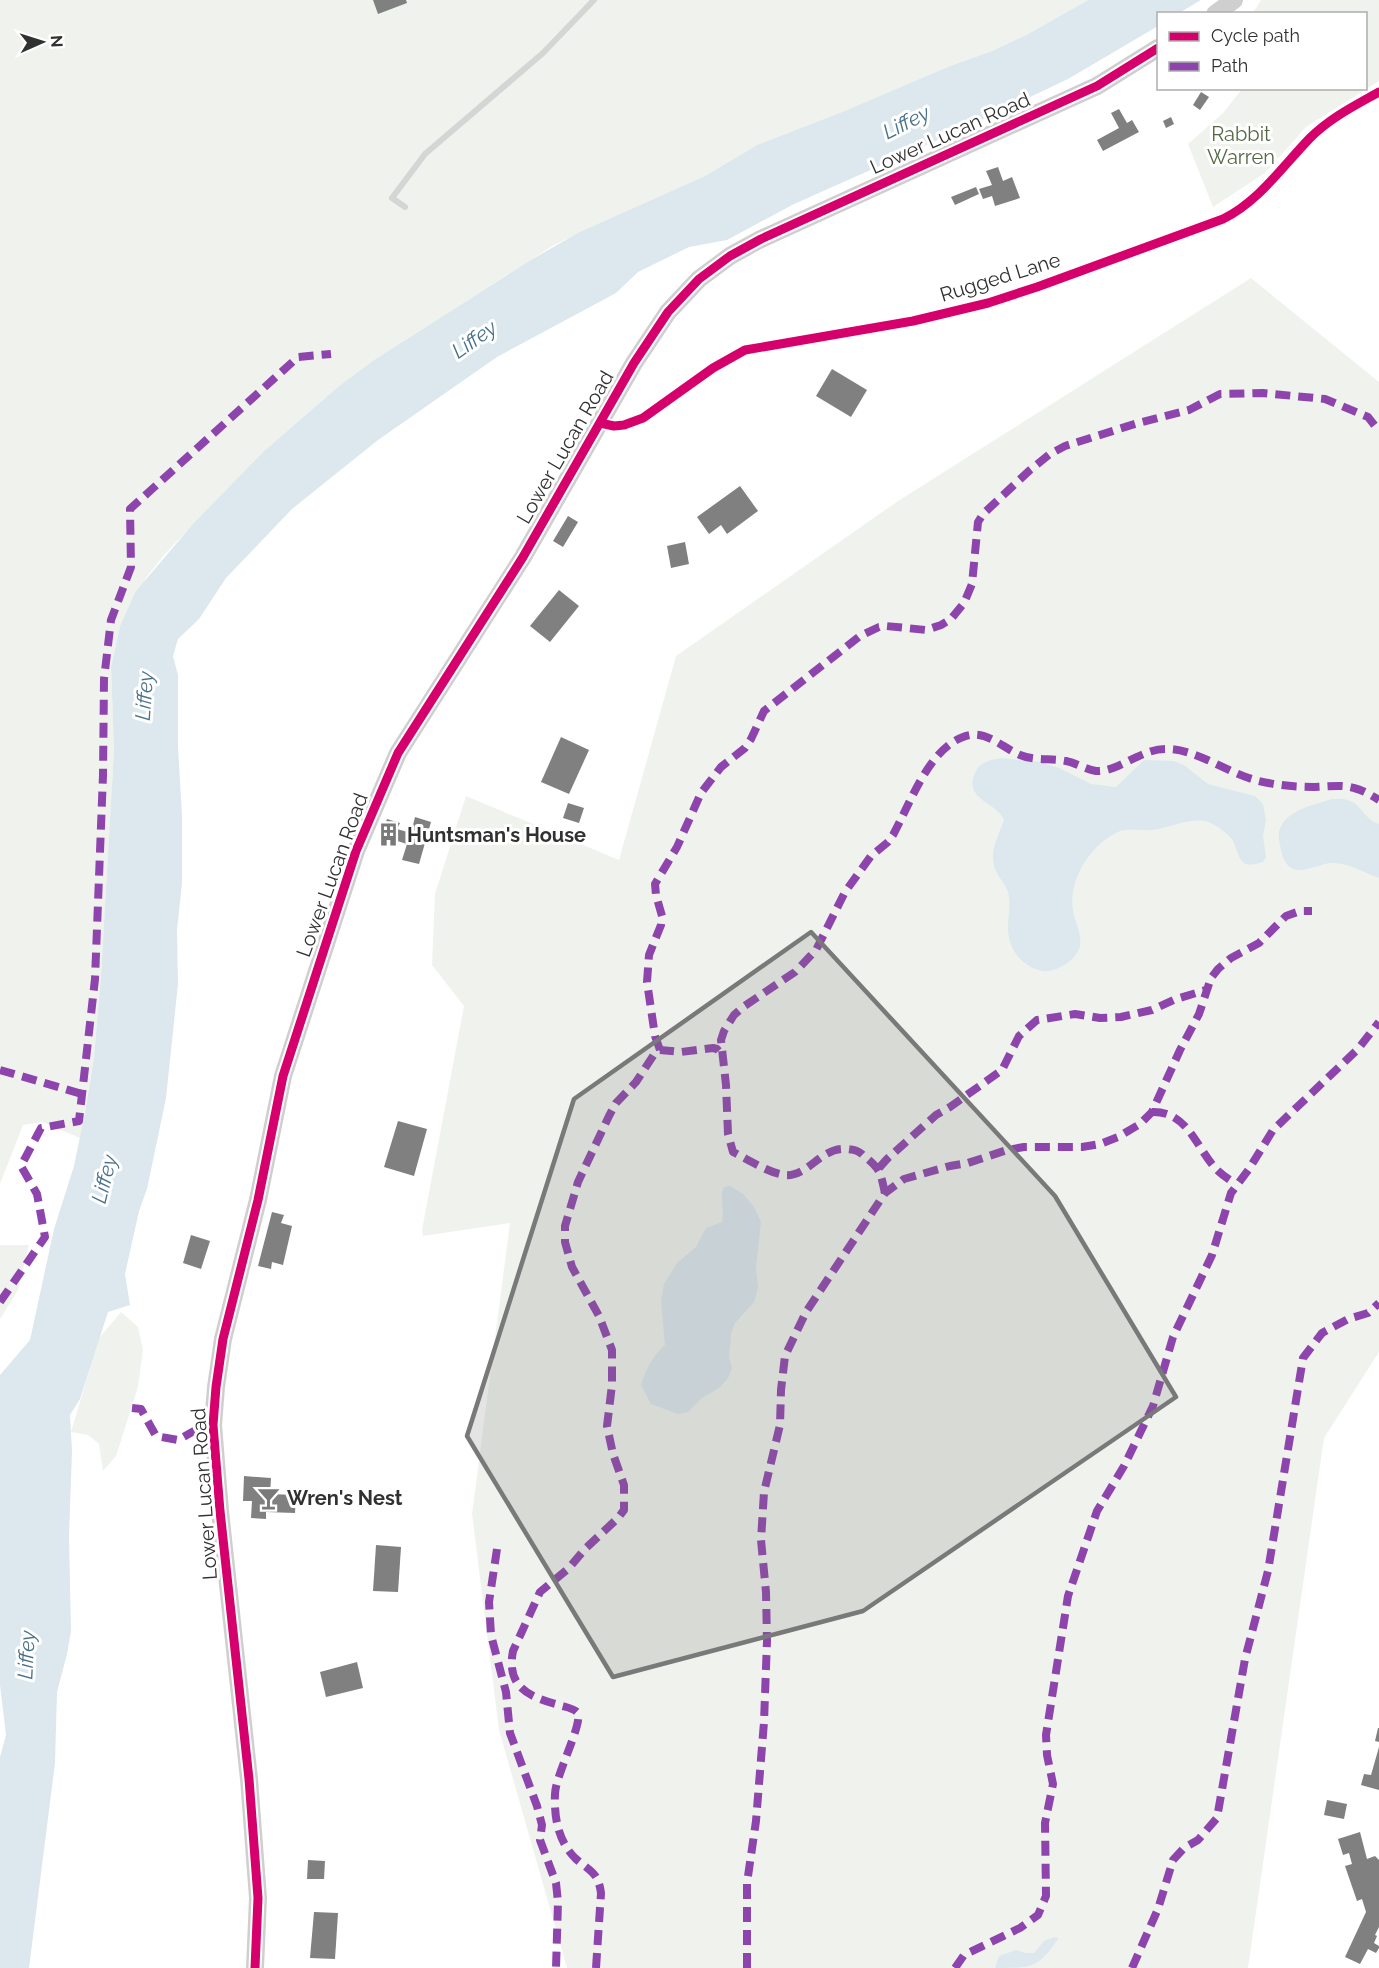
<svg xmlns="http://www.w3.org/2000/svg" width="1379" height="1968" font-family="Raleway,sans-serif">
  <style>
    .green { fill: #f0f3ed }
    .water { fill: #dce8ee }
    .building { fill: #808080 }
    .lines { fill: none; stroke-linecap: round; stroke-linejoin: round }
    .lane { stroke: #d5d5d5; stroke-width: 6 }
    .street { stroke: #d5d5d5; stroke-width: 12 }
    .secondary { stroke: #cfcfcf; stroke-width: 18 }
    .quiet { stroke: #8e44ad; stroke-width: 8; stroke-dasharray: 15 8; stroke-linecap: butt }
    .cycleway-casing { stroke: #fff; stroke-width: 13 }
    .cycleway { stroke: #d6006c; stroke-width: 9 }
    .marked { fill: #797979; fill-opacity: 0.2; stroke: #797979; stroke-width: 4.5; stroke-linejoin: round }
    .labels { text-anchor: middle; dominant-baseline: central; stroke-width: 6; stroke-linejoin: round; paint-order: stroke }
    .street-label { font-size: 20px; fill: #313131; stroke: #fff }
    .park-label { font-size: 20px; fill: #556843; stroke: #fff }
    .poi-label { font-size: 20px; font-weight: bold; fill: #313131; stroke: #fff; text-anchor: start }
    .water-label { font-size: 21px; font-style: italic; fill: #48718b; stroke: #fff }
  </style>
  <rect width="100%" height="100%" fill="#fff"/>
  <g class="green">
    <polygon points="0,0 1088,0 1028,34 992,51 950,66 842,112 757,145 705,176 554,245 374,360 339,386 263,452 164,555 146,578 120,626 111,667 114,750 101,975 94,1057 80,1138 42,1122 23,1125 0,1184"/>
    <polygon points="1261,0 1379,0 1379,81 1306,127 1265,173 1213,207 1188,144 1223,113 1242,89 1366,88 1366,14 1253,13"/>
    <polygon points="1251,278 1379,382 1379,1352 1324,1438 1248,1968 567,1968 499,1730 472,1514 510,1223 423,1236 422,1230 464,1006 432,965 435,894 466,796 619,860 676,656 898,501"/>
    <polygon points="0,1245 29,1245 18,1290 0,1319"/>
    <polygon points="121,1312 138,1327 143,1350 138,1387 116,1456 103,1471 99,1444 88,1435 71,1432 99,1338"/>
  </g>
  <g class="water">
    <polygon points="1088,0 1201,0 1179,13 1158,14 1158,26 1068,79 967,127 792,205 727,240 689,247 638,272 616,293 497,357 378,440 292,509 226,578 199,619 178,639 173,656 178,675 178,747 182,815 182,883 177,930 178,984 166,1098 147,1189 139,1211 125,1274 130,1305 108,1312 80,1399 70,1415 72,1451 69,1536 71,1631 67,1654 57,1692 55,1763 29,1968 0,1968 0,1757 6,1735 0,1685 0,1375 30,1340 54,1229 74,1166 85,1112 94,1057 101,975 114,750 111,667 120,626 136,591 193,524 263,452 339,386 374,360 529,261 578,233 705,176 757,145 842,112 950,66 992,51 1028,34"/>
    <path d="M1002 758 1040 762 1059 768 1091 784 1116 787 1144 760 1173 761 1184 765 1208 784 1255 796 1263 804 1266 820 1263 836 1266 857 1263 862C1239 870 1241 859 1233 841 1230 835 1215 824 1208 822 1189 816 1169 829 1150 830 1141 831 1127 828 1118 832 1091 844 1068 880 1073 910 1075 926 1088 942 1074 957 1067 965 1052 973 1042 971 1021 966 1008 949 1008 928 1008 916 1011 904 1008 892 1004 880 994 875 993 859 992 846 1000 832 1004 820 997 802 963 800 975 773 980 761 991 760 1002 758Z"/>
    <path d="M1332 799C1337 799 1343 798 1347 800 1362 803 1363 819 1379 824V878C1365 873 1350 864 1335 863 1321 862 1307 873 1293 869 1286 866 1282 857 1281 850 1280 845 1278 837 1279 832 1284 810 1314 805 1332 799Z"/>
    <path d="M730 1186 743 1194 754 1207 761 1222 756 1268 758 1288 754 1302 735 1323 731 1334 729 1357 732 1368 728 1378 719 1388 702 1398 688 1412 678 1414 651 1404 641 1385C646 1369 652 1357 665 1345L661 1301 664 1284 677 1263 696 1247 706 1228 722 1222C725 1211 719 1196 724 1187Z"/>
    <path d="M1054 1937 1059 1938C1037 1968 1035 1968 995 1968L999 1956 1016 1950 1025 1953H1034L1044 1941Z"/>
  </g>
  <g class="building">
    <polygon points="373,0 406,0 407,3 378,14"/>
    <polygon points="1201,92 1209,97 1200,110 1193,105"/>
    <polygon points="1119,109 1127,123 1132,120 1139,132 1103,151 1097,140 1119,128 1111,113"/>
    <polygon points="1171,117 1174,124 1166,128 1163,121"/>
    <polygon points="998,167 1003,181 1012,177 1020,198 995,206 992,196 983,199 979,189 992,185 986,171"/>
    <polygon points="976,187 979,194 955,205 951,197"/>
    <polygon points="832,369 867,390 851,417 816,396"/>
    <polygon points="740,486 758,511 727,534 721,525 709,534 697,517"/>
    <polygon points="568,516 578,522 563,547 553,541"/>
    <polygon points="685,542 689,564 671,568 667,546"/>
    <polygon points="559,590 579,606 550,642 530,626"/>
    <polygon points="561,737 589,750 569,794 541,782"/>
    <polygon points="568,803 584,808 579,823 563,818"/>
    <polygon points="415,817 431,822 419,864 402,860 407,844 394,840 393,845 380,841 387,819 400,823 397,829 411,833"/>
    <polygon points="398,1121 427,1129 414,1176 384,1167"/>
    <polygon points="272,1212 284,1215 281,1223 292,1226 283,1265 272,1262 271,1269 258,1266"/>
    <polygon points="191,1235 210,1241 201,1269 183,1263"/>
    <polygon points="244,1476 271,1478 270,1494 296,1495 295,1513 266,1512 266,1519 251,1518 252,1501 243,1501"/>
    <polygon points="376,1545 401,1547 398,1592 373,1591"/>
    <polygon points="357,1662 363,1688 326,1697 320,1672"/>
    <polygon points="1378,1728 1379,1728 1379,1742 1375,1741"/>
    <polygon points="1379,1747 1379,1790 1361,1785 1364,1774 1371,1775"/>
    <polygon points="1327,1800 1347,1804 1344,1819 1324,1815"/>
    <polygon points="1360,1832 1367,1859 1375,1856 1379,1860 1379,1927 1375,1935 1377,1936 1374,1943 1379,1946 1379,1948 1376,1953 1368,1949 1360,1964 1345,1957 1366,1912 1362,1899 1357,1901 1345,1866 1352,1864 1349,1853 1343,1855 1338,1839"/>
    <polygon points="308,1860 325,1861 324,1879 307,1879"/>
    <polygon points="314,1912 338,1913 335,1959 310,1958"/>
  </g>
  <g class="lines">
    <polyline class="lane" points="405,207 392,198 425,154 543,53 594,0"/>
    <path class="street" d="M600 423 614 426 624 425 643 418 713 368 745 350 913 321 988 303 1037 287 1223 219C1259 201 1282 167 1310 138 1330 118 1354 106 1379 92"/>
    <g class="secondary">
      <polyline points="1215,14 1234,0"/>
      <polyline points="255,1968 258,1898 249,1779 220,1511 213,1425 216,1387 223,1339 258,1200 283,1076 356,851 398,753 523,557 634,363 668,312 699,279 730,256 761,239 1097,86 1158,48"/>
    </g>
    <g class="quiet">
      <polyline points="660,1050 655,1036 647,982 649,955 661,925 662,916 656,895 655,884 677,847 701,793 721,767 745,748 751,739 764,711 860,636 879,627 886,626 926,630 941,625 951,619 964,603 972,584 978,522 983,514 1030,470 1050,454 1065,446 1138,423 1189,410 1220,394 1263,393 1325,399 1368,417 1379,431"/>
      <polyline points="0,1070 82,1094"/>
      <path d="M1152 1112C1188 1111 1196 1148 1217 1170 1223 1176 1230 1180 1236 1184"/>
      <polyline points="879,1168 887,1159 936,1115 950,1107 1002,1070 1019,1036 1037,1020 1075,1014 1100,1018 1121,1017 1152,1010 1176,999 1206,990"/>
      <path d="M885 1193C880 1171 881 1170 863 1155 858 1150 854 1150 847 1149 821 1146 808 1178 784 1175 767 1172 749 1160 733 1152L728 1134 726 1085 721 1040 724 1031 734 1015 743 1007 795 972 816 950 845 892 871 856 888 842 893 835C910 804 928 750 963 737 985 728 1001 747 1020 755 1034 761 1051 758 1066 761 1076 763 1085 769 1096 771 1116 773 1141 749 1165 749 1194 748 1226 772 1255 780 1274 785 1294 787 1314 787 1327 787 1341 784 1354 788 1363 790 1371 795 1379 800"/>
      <polyline points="0,1302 45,1237 37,1194 21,1166 41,1128 79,1121 95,979 103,775 104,679 111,620 131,567 130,509 298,357 331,354"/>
      <polyline points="132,1408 141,1409 156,1436 178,1440 194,1431 214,1437"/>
      <polyline points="497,1549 489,1602 491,1635 506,1692 510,1733 537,1806 542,1825 540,1840 556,1883 558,1902 556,1968"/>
      <path d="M596 1968 601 1893C598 1871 589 1871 575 1858 558 1841 554 1817 555 1794 555 1776 585 1720 577 1712 573 1708 565 1707 559 1705 529 1697 506 1687 513 1651L540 1592 569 1568 585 1549 618 1518 624 1510V1485L613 1454 607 1426 612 1385V1350L599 1316 572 1267 565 1242V1226L578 1182 609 1116 616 1103 636 1082 655 1053 660 1050 681 1052 713 1048 717 1049 723 1056"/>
      <polyline points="747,1968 747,1883 756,1821 764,1722 767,1641 766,1592 761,1540 764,1492 780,1425 781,1390 785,1356 806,1312 885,1193 904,1179 950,1166 968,1163 1007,1150 1024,1147 1082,1147 1100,1144 1118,1137 1140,1124 1152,1112 1180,1050 1199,1014 1211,978 1218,969 1231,958 1259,943 1286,916 1300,911 1312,911"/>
      <polyline points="955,1968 964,1955 1020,1928 1038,1915 1046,1896 1045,1823 1053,1784 1047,1755 1046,1735 1068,1596 1097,1511 1124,1466 1153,1406 1173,1337 1212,1255 1231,1193 1249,1169 1273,1130 1358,1049 1379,1022"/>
      <polyline points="1132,1968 1158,1909 1173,1860 1184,1848 1198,1840 1217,1818 1245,1659 1268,1571 1303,1358 1322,1333 1348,1319 1368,1313 1379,1303"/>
    </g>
    <defs>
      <g id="cycleway">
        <path d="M600 423 614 426 624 425 643 418 713 368 745 350 913 321 988 303 1037 287 1223 219C1259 201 1282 167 1310 138 1330 118 1354 106 1379 92"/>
        <polyline points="255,1968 258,1898 249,1779 220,1511 213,1425 216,1387 223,1339 258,1200 283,1076 356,851 398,753 523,557 634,363 668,312 699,279 730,256 761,239 1097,86 1158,48"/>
      </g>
    </defs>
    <use href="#cycleway" class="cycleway-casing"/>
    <use href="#cycleway" class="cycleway"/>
  </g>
  <path class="marked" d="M811 932 1055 1196 1176 1397 863 1611 613 1677 467 1436 574 1099Z"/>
  <defs>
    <symbol id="building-bare" viewBox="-9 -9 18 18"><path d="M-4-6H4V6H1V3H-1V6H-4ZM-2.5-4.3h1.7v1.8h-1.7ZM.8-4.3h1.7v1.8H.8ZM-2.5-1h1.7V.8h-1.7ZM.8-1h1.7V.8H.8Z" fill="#797979" stroke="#fff" stroke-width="2.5" paint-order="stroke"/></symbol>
    <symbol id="bar-bare" viewBox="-9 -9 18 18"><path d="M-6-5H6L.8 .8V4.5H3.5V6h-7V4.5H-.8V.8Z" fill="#797979" stroke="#fff" stroke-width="2.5" paint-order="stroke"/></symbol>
  </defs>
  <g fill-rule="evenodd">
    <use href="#building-bare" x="372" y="818" width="33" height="33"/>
    <use href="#bar-bare" x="252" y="1482" width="33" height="33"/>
  </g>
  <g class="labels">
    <g class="street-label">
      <text transform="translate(950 133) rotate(-24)">Lower Lucan Road</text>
      <text transform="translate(1000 277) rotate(-17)">Rugged Lane</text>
      <text transform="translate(565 447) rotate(-60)">Lower Lucan Road</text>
      <text transform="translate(332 875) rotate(-70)">Lower Lucan Road</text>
      <text transform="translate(204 1494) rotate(-94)">Lower Lucan Road</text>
    </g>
    <g class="park-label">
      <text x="1241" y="134">Rabbit<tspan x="1241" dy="23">Warren</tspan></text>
    </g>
    <g class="poi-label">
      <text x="407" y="835">Huntsman's House</text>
      <text x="287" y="1498">Wren's Nest</text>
    </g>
    <g class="water-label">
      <text transform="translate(906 122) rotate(-27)">Liffey</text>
      <text transform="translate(474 339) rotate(-35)">Liffey</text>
      <text transform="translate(144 696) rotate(-86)">Liffey</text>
      <text transform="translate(104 1179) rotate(-76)">Liffey</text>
      <text transform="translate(26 1655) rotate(-87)">Liffey</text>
    </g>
  </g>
  <rect x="1157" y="12" width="210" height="78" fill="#ffffff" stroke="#adadad" stroke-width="1.5"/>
  <rect x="1169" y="32" width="30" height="9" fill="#d6006c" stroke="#adadad" stroke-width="1.5"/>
  <text x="1211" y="42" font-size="18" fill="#313131">Cycle path</text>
  <rect x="1169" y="62" width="30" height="9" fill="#8e44ad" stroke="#adadad" stroke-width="1.5"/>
  <text x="1211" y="72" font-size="18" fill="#313131">Path</text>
  <g transform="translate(42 42) rotate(87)" stroke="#ffffff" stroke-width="4.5" paint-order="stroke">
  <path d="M0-4.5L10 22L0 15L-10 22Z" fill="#313131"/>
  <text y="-9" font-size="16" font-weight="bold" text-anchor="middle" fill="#313131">N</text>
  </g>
</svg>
